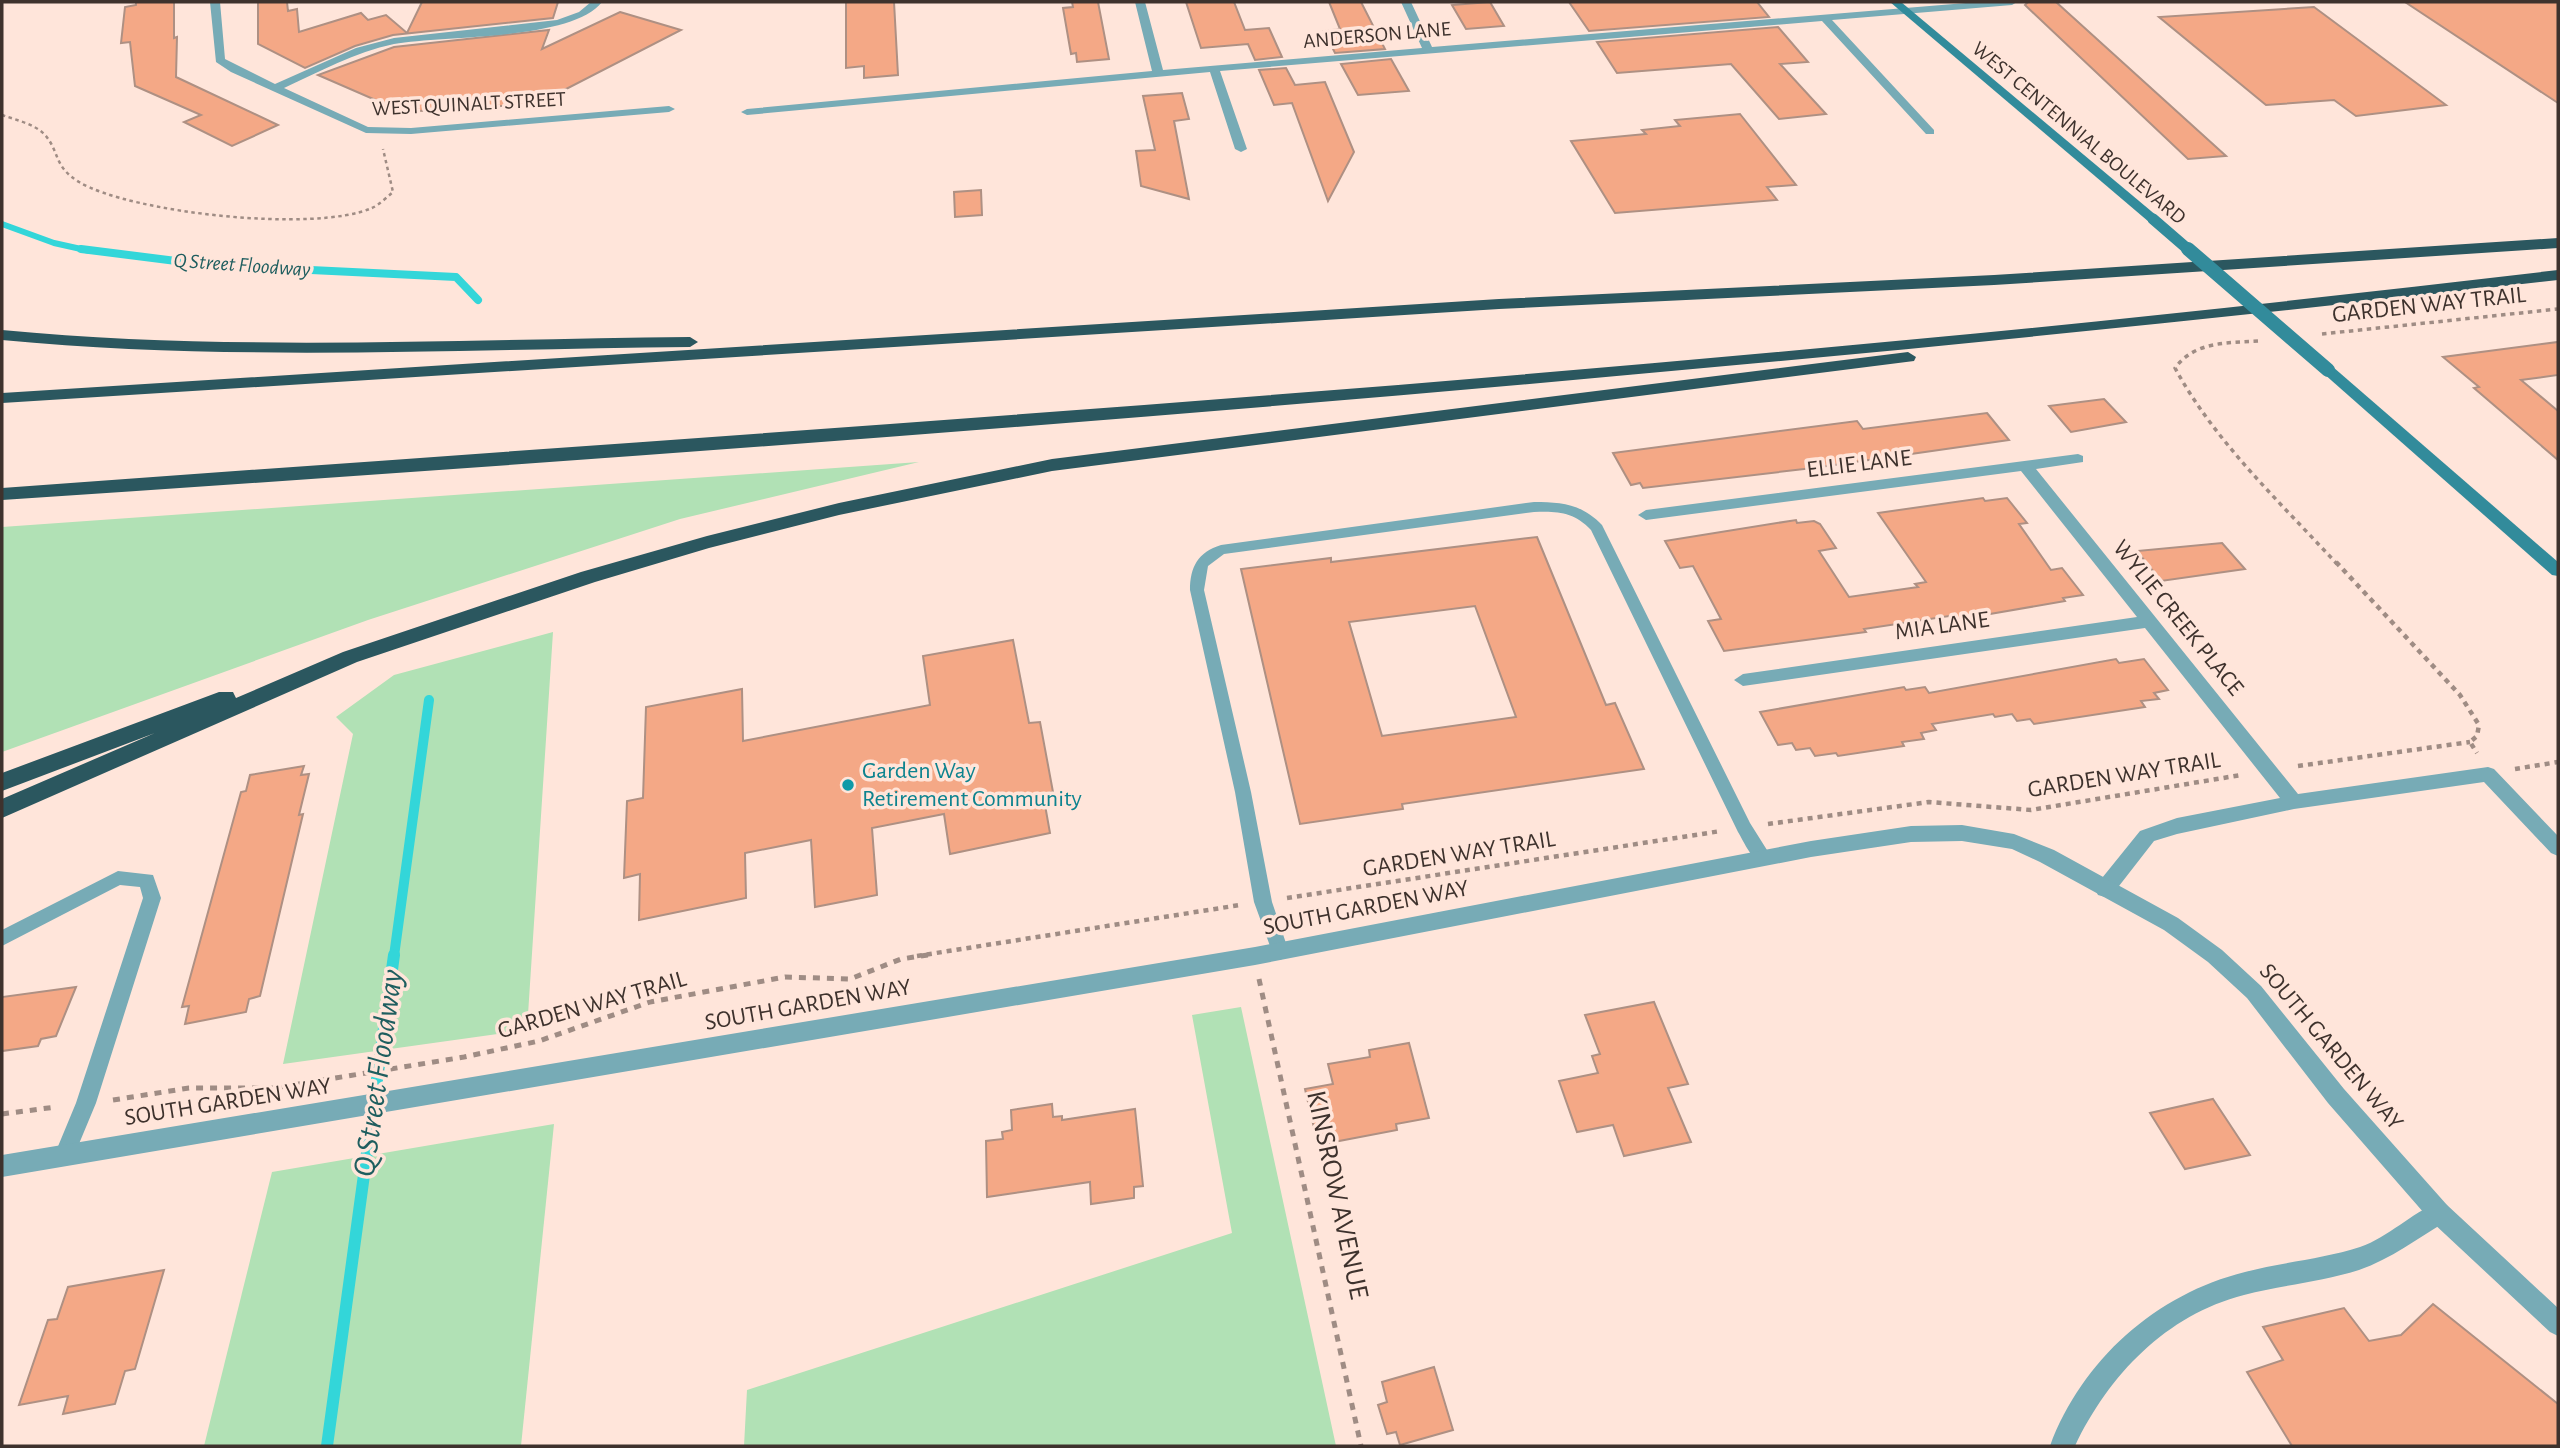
<svg xmlns="http://www.w3.org/2000/svg" width="2560" height="1448" font-family="'Alegreya Sans',sans-serif">
  <style>
    .green { fill: #b1e1b5 }
    .lines { fill: none; stroke-linecap: round; stroke-linejoin: round }
    .stream-far3 { stroke: #33d6d9; stroke-width: 6 }
    .stream-far2 { stroke: #33d6d9; stroke-width: 8 }
    .stream-far1 { stroke: #33d6d9; stroke-width: 10 }
    .stream { stroke: #33d6d9; stroke-width: 12 }
    .building { fill: #f4a886; stroke: #ae9083; stroke-width: 2; fill-rule: evenodd }
    .path-far3 { stroke: #9f8c84; stroke-width: 2.5; stroke-dasharray: 3.5 3.5; stroke-linecap: butt }
    .path-far2 { stroke: #9f8c84; stroke-width: 3.5; stroke-dasharray: 4.5 4.5; stroke-linecap: butt }
    .path-far1 { stroke: #9f8c84; stroke-width: 4.5; stroke-dasharray: 5 5; stroke-linecap: butt }
    .path { stroke: #9f8c84; stroke-width: 5; stroke-dasharray: 7 7; stroke-linecap: butt }
    .service { fill: #77abb6; fill-rule: evenodd }
    .minor { fill: #77abb6; fill-rule: evenodd }
    .tertiary { fill: #77abb6; fill-rule: evenodd }
    .secondary { fill: #328b9b; fill-rule: evenodd }
    .motorway { fill: #2b575f; fill-rule: evenodd }
    .secondary-bridge-far1 { stroke: #328b9b; stroke-width: 11 }
    .secondary-bridge { stroke: #328b9b; stroke-width: 14 }
    .culture-dot { fill: #0f9aa8; stroke: #ffe5da; stroke-width: 2.5 }
    .labels { text-anchor: middle; dominant-baseline: central; stroke-width: 7; stroke-linejoin: round; paint-order: stroke }
    .far-street-label { font-size: 21px; fill: #3e322d; stroke: #ffe5da }
    .far-water-label { font-size: 21px; font-style: italic; fill: #1f5e5f; stroke: #ffe5da }
    .street-label { font-size: 24px; fill: #3e322d; stroke: #ffe5da }
    .culture-label { font-size: 24px; fill: #0d838f; stroke: #ffe5da; text-anchor: start }
    .near-street-label { font-size: 28px; fill: #3e322d; stroke: #ffe5da }
    .near-water-label { font-size: 32px; font-style: italic; fill: #1f5e5f; stroke: #ffe5da }
  </style>
  <rect width="100%" height="100%" fill="#ffe5da"/>
  <g class="green">
    <polygon points="919,462 680,519 368,620 2,752 2,527"/>
    <polygon points="553,632 527,1030 283,1064 353,734 336,717 394,675"/>
    <polygon points="1241,1007 1336,1446 744,1446 747,1390 1232,1233 1192,1015"/>
    <polygon points="554,1124 521,1446 204,1446 272,1172"/>
  </g>
  <g class="lines">
    <polyline class="stream-far3" points="2,224 54,243 90,251"/>
    <polyline class="stream-far2" points="81,249 208,265 456,277 478,300"/>
    <polyline class="stream-far1" points="394,956 429,700"/>
    <polyline class="stream" points="327,1446 394,955"/>
  </g>
  <g class="building">
    <polygon points="136,2 174,2 174,38 177,37 176,77 278,125 232,146 184,122 201,115 135,86 130,42 121,43 125,7 136,5"/>
    <polygon points="258,2 287,2 288,11 297,9 299,32 361,13 368,20 386,15 407,33 422,2 558,2 553,18 393,35 355,46 305,68 258,44"/>
    <polygon points="846,2 894,2 898,75 864,78 864,66 846,68"/>
    <polygon points="1072,2 1098,2 1109,59 1077,62 1076,53 1071,54 1063,8 1073,7"/>
    <polygon points="1186,2 1234,2 1245,30 1269,28 1282,57 1255,60 1248,44 1201,48"/>
    <polygon points="1329,2 1361,2 1385,49 1335,53 1324,31 1340,29"/>
    <polygon points="1490,2 1504,26 1466,29 1452,5"/>
    <polygon points="1569,2 1757,2 1769,17 1589,31"/>
    <polygon points="2028,2 2056,2 2226,156 2188,159 2025,5"/>
    <polygon points="2405,2 2558,2 2558,103"/>
    <polygon points="2314,7 2446,105 2356,116 2334,100 2266,105 2159,17"/>
    <polygon points="620,12 681,30 537,104 403,112 318,75 394,47 549,30 542,49"/>
    <polygon points="1778,27 1808,62 1780,64 1826,114 1779,119 1731,64 1617,73 1597,42"/>
    <polygon points="1391,59 1409,91 1358,95 1341,64"/>
    <polygon points="1286,68 1295,85 1325,82 1354,152 1328,201 1292,103 1274,105 1259,70"/>
    <polygon points="1182,93 1189,119 1174,121 1189,199 1141,186 1136,151 1155,150 1143,96"/>
    <polygon points="1740,114 1796,185 1767,187 1777,200 1615,213 1571,141 1646,134 1642,130 1680,126 1675,120"/>
    <polygon points="981,190 982,215 955,217 954,192"/>
    <polygon points="2558,342 2558,375 2521,380 2558,411 2558,460 2474,388 2479,387 2443,357"/>
    <polygon points="2104,399 2126,422 2071,432 2049,406"/>
    <polygon points="1987,413 2009,440 1813,468 1643,488 1640,483 1631,485 1613,453 1857,421 1863,429"/>
    <polygon points="1983,498 1985,501 2007,498 2027,523 2019,524 2051,570 2062,568 2083,595 2063,598 2065,601 1990,614 1952,620 1949,616 1864,629 1866,632 1724,651 1708,621 1721,619 1693,566 1680,568 1665,541 1796,520 1797,523 1814,521 1820,524 1836,548 1819,551 1849,597 1918,587 1915,584 1926,582 1878,513"/>
    <path d="M1537 537 1606 705 1615 703 1644 769 1402 804 1403 809 1300 824 1241 569 1331 558V562ZM1475 606 1516 717 1382 736 1349 622Z"/>
    <polygon points="2222,543 2245,569 2161,581 2137,551"/>
    <polygon points="1013,640 1029,723 1040,722 1053,792 1043,794 1050,833 950,854 944,814 872,828 877,895 815,907 811,840 745,853 746,898 639,920 640,874 624,878 627,801 643,798 646,707 742,689 743,741 930,705 923,656"/>
    <polygon points="2116,659 2119,663 2144,659 2168,690 2154,693 2159,699 2141,701 2145,707 2034,724 2030,719 2017,721 2012,714 1995,717 1993,714 1932,724 1936,730 1921,733 1924,739 1902,742 1904,746 1838,756 1836,753 1815,756 1810,748 1796,750 1792,743 1778,745 1760,712 1904,687 1906,690 1925,687 1929,693"/>
    <polygon points="304,766 301,775 309,774 299,815 303,814 260,996 249,999 246,1012 185,1024 189,1006 182,1007 241,792 246,791 250,775"/>
    <polygon points="76,987 56,1036 41,1039 38,1046 2,1051 2,997"/>
    <polygon points="1654,1002 1688,1084 1668,1088 1691,1142 1624,1156 1613,1125 1577,1132 1559,1081 1598,1073 1592,1056 1600,1054 1585,1015"/>
    <polygon points="1409,1043 1429,1118 1396,1124 1397,1130 1318,1145 1305,1089 1333,1084 1328,1064 1370,1057 1369,1050"/>
    <polygon points="2213,1099 2250,1155 2185,1169 2150,1113"/>
    <polygon points="1052,1104 1053,1117 1062,1116 1062,1120 1135,1109 1143,1186 1134,1187 1134,1198 1091,1204 1090,1182 987,1197 986,1141 1003,1139 1002,1132 1012,1130 1011,1110"/>
    <polygon points="164,1270 135,1369 125,1371 115,1404 63,1414 68,1396 19,1405 48,1320 57,1319 68,1287"/>
    <polygon points="2433,1304 2558,1404 2558,1446 2292,1446 2247,1372 2283,1360 2263,1327 2344,1308 2369,1341 2401,1335"/>
    <polygon points="1434,1367 1453,1430 1400,1445 1396,1432 1387,1434 1378,1405 1387,1402 1382,1382"/>
  </g>
  <g class="lines">
    <path class="path-far3" d="M2 115C16 120 35 124 45 135 60 152 53 166 79 182 131 213 315 233 372 208 379 205 387 197 393 192L383 149"/>
    <g class="path-far2">
      <polyline points="2322,334 2558,309"/>
      <path d="M2258 341C2227 343 2195 341 2175 368 2215 442 2280 502 2337 564"/>
    </g>
    <g class="path-far1">
      <polyline points="2336,562 2460,695 2479,725 2477,736 2470,742 2477,753"/>
      <polyline points="2298,766 2470,742"/>
      <polyline points="2515,769 2558,762"/>
      <polyline points="1768,824 1929,802 2031,810 2241,775"/>
      <polyline points="1287,898 1721,831"/>
      <polyline points="917,956 1240,905"/>
    </g>
    <g class="path">
      <polyline points="1259,979 1361,1446"/>
      <polyline points="113,1100 189,1088 274,1088 464,1057 539,1041 650,1002 785,977 850,979 901,959 928,955"/>
      <polyline points="2,1114 56,1107"/>
    </g>
    <g class="service">
      <path d="M1534 502C1561 502 1582 504 1602 525L1750 823 1772 858 1770 863C1754 868 1745 843 1738 832L1591 530C1574 512 1558 511 1534 512L1224 554 1208 566 1204 590 1251 792 1272 902 1289 952 1286 957 1280 960 1274 957 1254 902 1235 792 1190 590C1190 567 1198 552 1221 545Z"/>
      <polygon points="118,871 153,875 161,898 96,1103 71,1163 64,1165 57,1163 54,1156 76,1103 143,898 140,887 120,885 2,946 2,930"/>
    </g>
    <g class="minor">
      <path d="M210 2H220L225 59 275 84 356 48 394 38 557 20 579 12 591 2H602C571 41 444 35 394 44 355 52 319 72 284 88L368 127 411 128 669 106 675 109 669 112 411 134 366 133 231 72 216 62Z"/>
      <polygon points="1135,2 1145,2 1163,70 1422,48 1401,2 1411,2 1432,47 1978,2 2017,2 2012,5 1832,20 1934,130 1934,134 1926,134 1822,21 1220,71 1247,149 1241,152 1235,149 1210,72 747,115 741,112 747,109 1152,71"/>
      <polygon points="2078,454 2083,456 2083,462 2036,469 2298,794 2488,767 2494,769 2558,836 2558,856 2551,853 2484,782 2294,809 2177,834 2154,841 2112,895 2105,897 2098,895 2095,889 2098,883 2140,831 2177,818 2280,798 2145,628 1743,686 1734,680 1743,674 2137,617 2021,471 1646,520 1638,515 1646,510"/>
      <path d="M2439 1202 2447 1205 2450 1213 2447 1221C2418 1238 2391 1259 2359 1270 2321 1282 2282 1285 2244 1295 2166 1315 2109 1375 2075 1446H2050C2082 1360 2156 1294 2245 1272 2283 1262 2323 1259 2360 1247 2389 1237 2411 1213 2439 1202Z"/>
    </g>
    <polygon class="tertiary" points="1962,825 2014,834 2054,850 2178,918 2222,950 2261,986 2344,1089 2447,1205 2558,1308 2558,1336 2550,1332 2431,1221 2328,1103 2247,998 2208,962 2164,930 2040,862 2012,849 1962,841 1911,842 1811,857 1255,965 2,1177 2,1155 1255,947 1811,841 1911,826"/>
    <g class="secondary">
      <polygon points="1890,2 1901,2 2157,216 2157,222 2149,222"/>
      <polygon points="2328,366 2333,367 2558,562 2558,576 2552,575 2323,373 2323,367"/>
    </g>
    <g class="motorway">
      <polygon points="2558,238 2558,248 1994,285 1499,309 2,403 2,393 1499,299 1994,275"/>
      <path d="M2558 270V280C1708 378 855 443 2 500V488C641 441 1280 400 1917 339 2131 319 2345 295 2558 270Z"/>
      <path d="M2 330C230 352 461 339 690 337L698 342 690 347C461 349 230 362 2 340Z"/>
      <polygon points="1908,352 1916,357 1914,361 1052,471 839,515 709,548 595,582 357,662 2,818 2,799 155,733 2,791 2,773 219,692 233,692 236,698 343,652 581,572 707,536 839,503 1052,459"/>
    </g>
    <polyline class="secondary-bridge-far1" points="2153,219 2190,251"/>
    <polyline class="secondary-bridge" points="2188,249 2328,370"/>
  </g>
  <circle class="culture-dot" cx="848" cy="785" r="7"/>
  <g class="labels">
    <g class="far-street-label">
      <text transform="translate(1377 35) rotate(-5)">ANDERSON LANE</text>
      <text transform="translate(469 104) rotate(-3)">WEST QUINALT STREET</text>
      <text transform="translate(2079 133) rotate(40)">WEST CENTENNIAL BOULEVARD</text>
    </g>
    <g class="far-water-label">
      <text transform="translate(242 265) rotate(4)">Q Street Floodway</text>
    </g>
    <g class="street-label">
      <text transform="translate(2429 305) rotate(-6)">GARDEN WAY TRAIL</text>
      <text transform="translate(1859 464) rotate(-7)">ELLIE LANE</text>
      <text transform="translate(2178 618) rotate(51)">WYLIE CREEK PLACE</text>
      <text transform="translate(1942 626) rotate(-8)">MIA LANE</text>
      <text transform="translate(2124 775) rotate(-9)">GARDEN WAY TRAIL</text>
      <text transform="translate(1459 854) rotate(-9)">GARDEN WAY TRAIL</text>
      <text transform="translate(1366 908) rotate(-11)">SOUTH GARDEN WAY</text>
      <text transform="translate(592 1005) rotate(-16)">GARDEN WAY TRAIL</text>
      <text transform="translate(808 1005) rotate(-10)">SOUTH GARDEN WAY</text>
      <text transform="translate(2331 1047) rotate(50)">SOUTH GARDEN WAY</text>
      <text transform="translate(228 1102) rotate(-9)">SOUTH GARDEN WAY</text>
    </g>
    <g class="culture-label">
      <text x="862" y="771">Garden Way<tspan x="862" dy="28">Retirement Community</tspan></text>
    </g>
    <g class="near-street-label">
      <text transform="translate(1337 1195) rotate(78)">KINSROW AVENUE</text>
    </g>
    <g class="near-water-label">
      <text transform="translate(378 1073) rotate(-82)">Q Street Floodway</text>
    </g>
  </g>
  <rect width="2560" height="1448" fill="none" stroke="#3e322d" stroke-width="7"/>
</svg>
